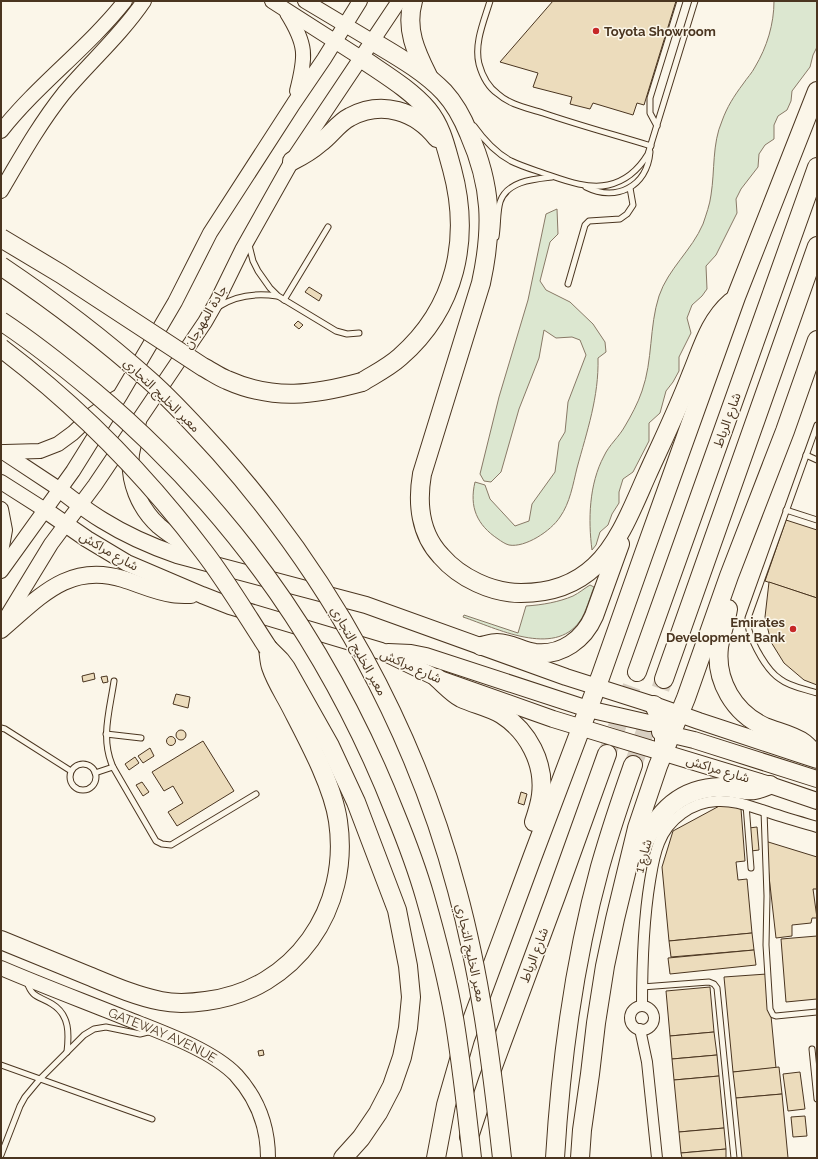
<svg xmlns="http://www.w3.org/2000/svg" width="818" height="1159" font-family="Raleway,'Noto Sans Arabic',sans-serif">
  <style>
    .green { fill: #dce7d0; stroke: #887966 }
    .building { fill: #ecdcbc; stroke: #4a3520 }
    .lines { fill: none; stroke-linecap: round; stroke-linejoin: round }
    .highway-tunnel { stroke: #d8cfc1; stroke-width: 18; stroke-dasharray: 18 9; stroke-linecap: butt }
    .lane-casing { stroke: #4a3520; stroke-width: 7 }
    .street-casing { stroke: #4a3520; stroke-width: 12 }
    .secondary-casing { stroke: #4a3520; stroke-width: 16 }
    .primary-casing { stroke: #4a3520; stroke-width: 18 }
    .highway-casing { stroke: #4a3520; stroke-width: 20 }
    .lane { stroke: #fbf6e9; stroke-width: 5 }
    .street { stroke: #fbf6e9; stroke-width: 10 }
    .secondary { stroke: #fbf6e9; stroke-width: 14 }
    .primary { stroke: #fbf6e9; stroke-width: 16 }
    .highway { stroke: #fbf6e9; stroke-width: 18 }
    .highway-bridge-casing { stroke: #4a3520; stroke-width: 20; stroke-linecap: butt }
    .highway-bridge { stroke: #fbf6e9; stroke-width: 18 }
    .poi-dot { fill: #c62828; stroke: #fbf6e9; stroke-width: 1.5 }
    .labels { text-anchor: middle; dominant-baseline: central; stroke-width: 3; stroke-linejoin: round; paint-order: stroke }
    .poi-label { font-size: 13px; font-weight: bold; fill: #4a3520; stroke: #fbf6e9; text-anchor: start }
    .street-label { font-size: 13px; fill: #4a3520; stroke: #fbf6e9 }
  </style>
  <rect width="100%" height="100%" fill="#fbf6e9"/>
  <g class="green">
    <path d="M774 1H817V47L813 55 810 67 792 91 791 101 787 110 778 116 774 125V139L765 145 759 154 758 167 741 189 736 199 737 213 716 255 706 266 707 289 702 296 692 305 687 318 691 333 679 357V371L673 382 666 391 660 413 649 423V441L633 472 623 479 619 492V503L612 514 608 525 600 532 596 545 592 550C588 520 589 484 604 456 609 445 619 437 625 426 631 416 638 403 642 391 653 360 649 327 659 296 668 269 692 250 703 224 706 215 710 204 711 195 715 170 712 144 722 121 727 107 734 96 743 84 747 78 752 73 755 67 767 47 774 24 774 1Z"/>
    <path d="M557 209 558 234 550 242 540 281 546 290 570 302 593 324 605 342 606 352 598 358C599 397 587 431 577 468 573 484 570 503 560 517 551 531 525 548 509 545 505 544 501 541 498 539 477 525 469 507 475 482L485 485 490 499 515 526 529 521 532 504 555 472 559 442 565 432 568 402 586 355 580 340 572 337 556 338 544 330 539 358 519 409 501 472 491 482 484 481 480 474 499 397 528 300 546 214Z"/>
    <path d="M590 585 594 587C590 597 586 612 580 621 554 658 496 628 463 617L464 615 518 633 526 606C542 605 559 602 573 596 579 593 585 588 590 585Z"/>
  </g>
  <g class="building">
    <polygon points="553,1 676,1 644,105 637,103 633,115 593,103 590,109 570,104 572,97 533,87 538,73 500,62"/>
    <polygon points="309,287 322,295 319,301 305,292"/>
    <polygon points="298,321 303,325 299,329 294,325"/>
    <polygon points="786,520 817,530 817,598 765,581"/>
    <polygon points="769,582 817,598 817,685 804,680 784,663 771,642 765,617"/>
    <polygon points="94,673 95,679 83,682 82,676"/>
    <polygon points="107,676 108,682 103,683 101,677"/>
    <polygon points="176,694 190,697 188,708 173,704"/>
    <circle cx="181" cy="735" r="5"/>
    <circle cx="171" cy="741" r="4.5"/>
    <polygon points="203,741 234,791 177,826 168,812 183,803 173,786 164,791 152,772"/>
    <polygon points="150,748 154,756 143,763 138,756"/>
    <polygon points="135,757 139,763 129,770 125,764"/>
    <polygon points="142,782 149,792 143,796 136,785"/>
    <polygon points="521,792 527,794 524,805 518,803"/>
    <polygon points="723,804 741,809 745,861 736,862 738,880 747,879 752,933 669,941 662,867 673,831"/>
    <polygon points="757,827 759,850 751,851 749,828"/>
    <polygon points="765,841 817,857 817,889 813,889 817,918 812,918 811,923 792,925 792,936 776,938"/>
    <polygon points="752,933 754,950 671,957 669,941"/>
    <polygon points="817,936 817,999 786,1002 781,939"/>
    <polygon points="754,950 756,965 670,974 668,958"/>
    <polygon points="767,974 776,1068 733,1072 724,977"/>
    <polygon points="710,987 714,1032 670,1036 666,991"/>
    <polygon points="714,1032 717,1055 672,1059 670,1036"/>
    <polygon points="263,1050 264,1055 259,1056 258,1051"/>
    <polygon points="717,1055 719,1076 674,1080 672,1059"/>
    <polygon points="779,1067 782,1094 736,1098 733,1072"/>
    <polygon points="800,1072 805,1109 788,1111 783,1074"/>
    <polygon points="719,1076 724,1128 679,1132 674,1080"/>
    <polygon points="782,1094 788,1158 742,1158 736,1098"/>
    <polygon points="805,1116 807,1136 793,1137 791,1117"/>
    <polygon points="724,1128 726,1149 681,1153 679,1132"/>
    <polygon points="726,1149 726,1158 682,1158 681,1153"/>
  </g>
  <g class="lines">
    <g class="highway-tunnel">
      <polyline points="607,754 637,672"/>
      <polyline points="633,765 664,679"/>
    </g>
    <defs>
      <g id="lane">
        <path d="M490 1C484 21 474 43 479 64 482 75 488 87 498 94 510 105 528 108 543 113 578 125 615 135 651 146"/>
        <path d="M474 126C484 140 496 153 511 161 519 165 528 168 537 171 559 178 585 190 608 185 626 181 639 169 648 154L695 1"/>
        <polyline points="657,126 650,113 650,98 680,1"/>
        <path d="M586 187C616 202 647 187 650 152"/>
        <path d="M496 237C498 225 497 212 500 202 507 181 534 179 552 177"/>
        <polyline points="249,245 253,261 258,271 270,288 278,296 336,331 347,334 359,333"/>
        <polyline points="568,284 585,225 589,221 620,219 627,214 633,205 630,188"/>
        <polyline points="284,300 328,227"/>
        <path d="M218 307C236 295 256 293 277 296"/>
        <path d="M817 425 748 618C748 622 748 626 749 630 753 645 767 671 780 679 790 687 805 689 817 693"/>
        <polyline points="806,455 817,460"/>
        <polyline points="786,510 817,520"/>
        <path d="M114 681C110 709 100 739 113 767L156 841 162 844 171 845 256 794"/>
        <polyline points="1,728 5,729 71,771"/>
        <polyline points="106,734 141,738"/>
        <circle cx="83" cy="777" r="13"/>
        <polyline points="95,773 113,767"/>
        <polyline points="746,805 751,868"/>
        <polyline points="764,811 767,896 766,945 770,1009 773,1015 776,1016 817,1012"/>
        <path d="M27 982C32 998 39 996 52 1004 70 1015 69 1034 67 1052"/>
        <polyline points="642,987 709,982 714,984 717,988 734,1158"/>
        <polyline points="812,1049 817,1099"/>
        <polyline points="1,1065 152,1119"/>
        <polyline points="1,1155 20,1106 25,1097 40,1079 84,1035 94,1029 106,1027 140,1034 152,1031"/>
      </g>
      <g id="street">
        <path d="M642 1006C642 964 643 923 650 881 652 869 654 855 659 843 668 819 692 802 717 801 734 800 749 806 765 811 782 817 800 822 817 827"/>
        <circle cx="642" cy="1018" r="12"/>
        <polyline points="640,1029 647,1062 657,1158"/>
      </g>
      <g id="secondary">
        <polyline points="272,1 361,58"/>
        <polyline points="305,1 372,41"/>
        <path d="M287 13C307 45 306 56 297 91"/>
        <path d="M1 131C38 84 88 48 125 1"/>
        <path d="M1 191C21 157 40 123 64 93 90 62 121 35 144 1"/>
        <polyline points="3,452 59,489"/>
        <polyline points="5,452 40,451 58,444 73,433 93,414 116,398"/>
        <polyline points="1,482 45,510"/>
        <polyline points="1,509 5,530 1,552"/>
        <polyline points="1,571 73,471 121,394 175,302 210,233 294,103 324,59 360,1"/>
        <polyline points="1,626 51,544 95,485 205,322 217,301 242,250 292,161 399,1"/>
        <path id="s1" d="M1 968C43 986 86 1002 128 1019 161 1032 212 1050 236 1075 257 1098 268 1127 268 1158"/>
      </g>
      <g id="primary">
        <path d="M138 421C136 432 133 443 131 454 128 481 139 508 159 526 173 538 190 547 206 557"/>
        <path d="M59 489C73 500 87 511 102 520 126 535 151 546 177 555L366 605 566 677 654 705 699 721 817 760"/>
        <polyline points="45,510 87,539 127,563 202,595 230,606 381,651 437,678 553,719 770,785 817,801"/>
        <path d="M1 630C39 598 68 562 123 579 139 584 156 592 172 594 178 595 185 595 191 595"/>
        <polyline points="388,652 411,653 426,656 588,709 649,723 657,722 674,716"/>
        <polyline points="660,732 694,740 817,779"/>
      </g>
      <g id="highway">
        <path d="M413 1C405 29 416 52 428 76"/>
        <path d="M372 41C397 56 424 71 444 92 455 104 463 119 469 134 492 186 493 228 481 283L422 474C417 503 420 534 441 556 460 578 492 593 521 593 548 593 575 585 595 566 619 544 634 504 647 475 662 442 678 409 691 375 702 349 709 321 731 302"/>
        <path d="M361 58C384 74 410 89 428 110 442 127 446 148 452 169 471 239 456 308 400 357 389 367 375 374 362 382"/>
        <path d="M292 161C302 156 312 150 320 143 331 135 338 123 350 117 382 100 416 111 437 138"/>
        <path d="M728 609C726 622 721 634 719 647 715 681 734 713 765 727 777 732 793 735 804 743 809 747 813 752 817 756"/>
        <path d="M481 646C486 645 492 643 497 643 510 643 522 651 535 653 562 656 584 639 594 616L620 544"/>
        <polyline points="268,648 280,660 286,668 330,746 356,802 397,910 408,966 411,997 408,1028 402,1057 392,1086 378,1113 361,1138 343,1158"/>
        <polyline points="637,672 817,167"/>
        <path d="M437 678C445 685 452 693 461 698 474 704 489 707 501 714 528 731 545 763 541 795 540 804 537 813 534 822"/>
        <polyline points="664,679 817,246"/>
        <polyline points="654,705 664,727 664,746"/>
        <path d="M640 853C654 815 678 788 721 787 731 787 745 792 755 790 760 789 765 787 770 785"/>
        <path d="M1 940C30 952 60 964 89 976 113 986 136 996 161 1001 175 1004 192 1003 206 1001 295 990 351 908 338 821 333 786 308 740 292 709 285 695 276 682 271 667 269 661 269 654 268 648"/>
        <polyline points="469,1137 488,1080 556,896 607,754"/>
        <polyline points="436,1158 446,1105 465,1039 532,858 601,675 643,556 736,297 817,91"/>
        <path d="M555 1158C561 1060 574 962 600 867 610 832 621 799 633 765"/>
        <polyline points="580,1158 582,1130 590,1074 596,1023 605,966 615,919 637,828 658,766 686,698 729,576 785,431 817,340"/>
      </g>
    </defs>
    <use href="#lane" class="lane-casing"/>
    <use href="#street" class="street-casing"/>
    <use href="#secondary" class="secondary-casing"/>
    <use href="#primary" class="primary-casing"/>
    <use href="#highway" class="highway-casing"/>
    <use href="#lane" class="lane"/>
    <use href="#street" class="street"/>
    <use href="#secondary" class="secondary"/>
    <use href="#primary" class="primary"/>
    <use href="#highway" class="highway"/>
    <defs>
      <g id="highway-bridge">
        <path d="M1 238 61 274 203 367C211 371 219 377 227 380 274 401 314 395 362 382"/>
        <path d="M1 266C53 301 102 338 149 380 174 402 197 428 220 453 330 577 414 728 457 890 481 978 492 1068 502 1158"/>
        <path d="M1 321C33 342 63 366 93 391 229 505 330 647 395 813 406 840 417 869 425 897 437 939 448 981 455 1024 462 1068 467 1113 472 1158"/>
        <path d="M1 348C79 407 145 474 204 552 227 582 247 616 268 648"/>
      </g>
    </defs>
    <use href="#highway-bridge" class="highway-bridge-casing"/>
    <use href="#highway-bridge" class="highway-bridge"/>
  </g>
  <g class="poi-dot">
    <circle cx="596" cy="31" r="4"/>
    <circle cx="793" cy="629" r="4"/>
  </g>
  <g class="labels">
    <g class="poi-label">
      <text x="604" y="31">Toyota Showroom</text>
      <text x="785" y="622" text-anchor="end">Emirates<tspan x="785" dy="15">Development Bank</tspan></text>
    </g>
    <g class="street-label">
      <text transform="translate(205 317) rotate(-59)">جادة المهرجان</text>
      <text transform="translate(162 395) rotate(44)">معبر الخليج التجاري</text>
      <text transform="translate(727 420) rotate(-70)">شارع الرباط</text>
      <text transform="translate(109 551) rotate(30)">شارع مراكش</text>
      <text transform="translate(359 651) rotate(61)">معبر الخليج التجاري</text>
      <text transform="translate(411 666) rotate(24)">شارع مراكش</text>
      <text transform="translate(718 769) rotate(17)">شارع مراكش</text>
      <text transform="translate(643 856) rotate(-75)">شارع 1</text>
      <text transform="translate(471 953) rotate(78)">معبر الخليج التجاري</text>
      <text transform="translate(534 955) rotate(-69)">شارع الرباط</text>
      <text stroke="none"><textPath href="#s1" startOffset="175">GATEWAY AVENUE</textPath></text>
    </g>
  </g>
  <rect width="818" height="1159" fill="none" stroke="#4a3520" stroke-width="4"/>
</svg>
